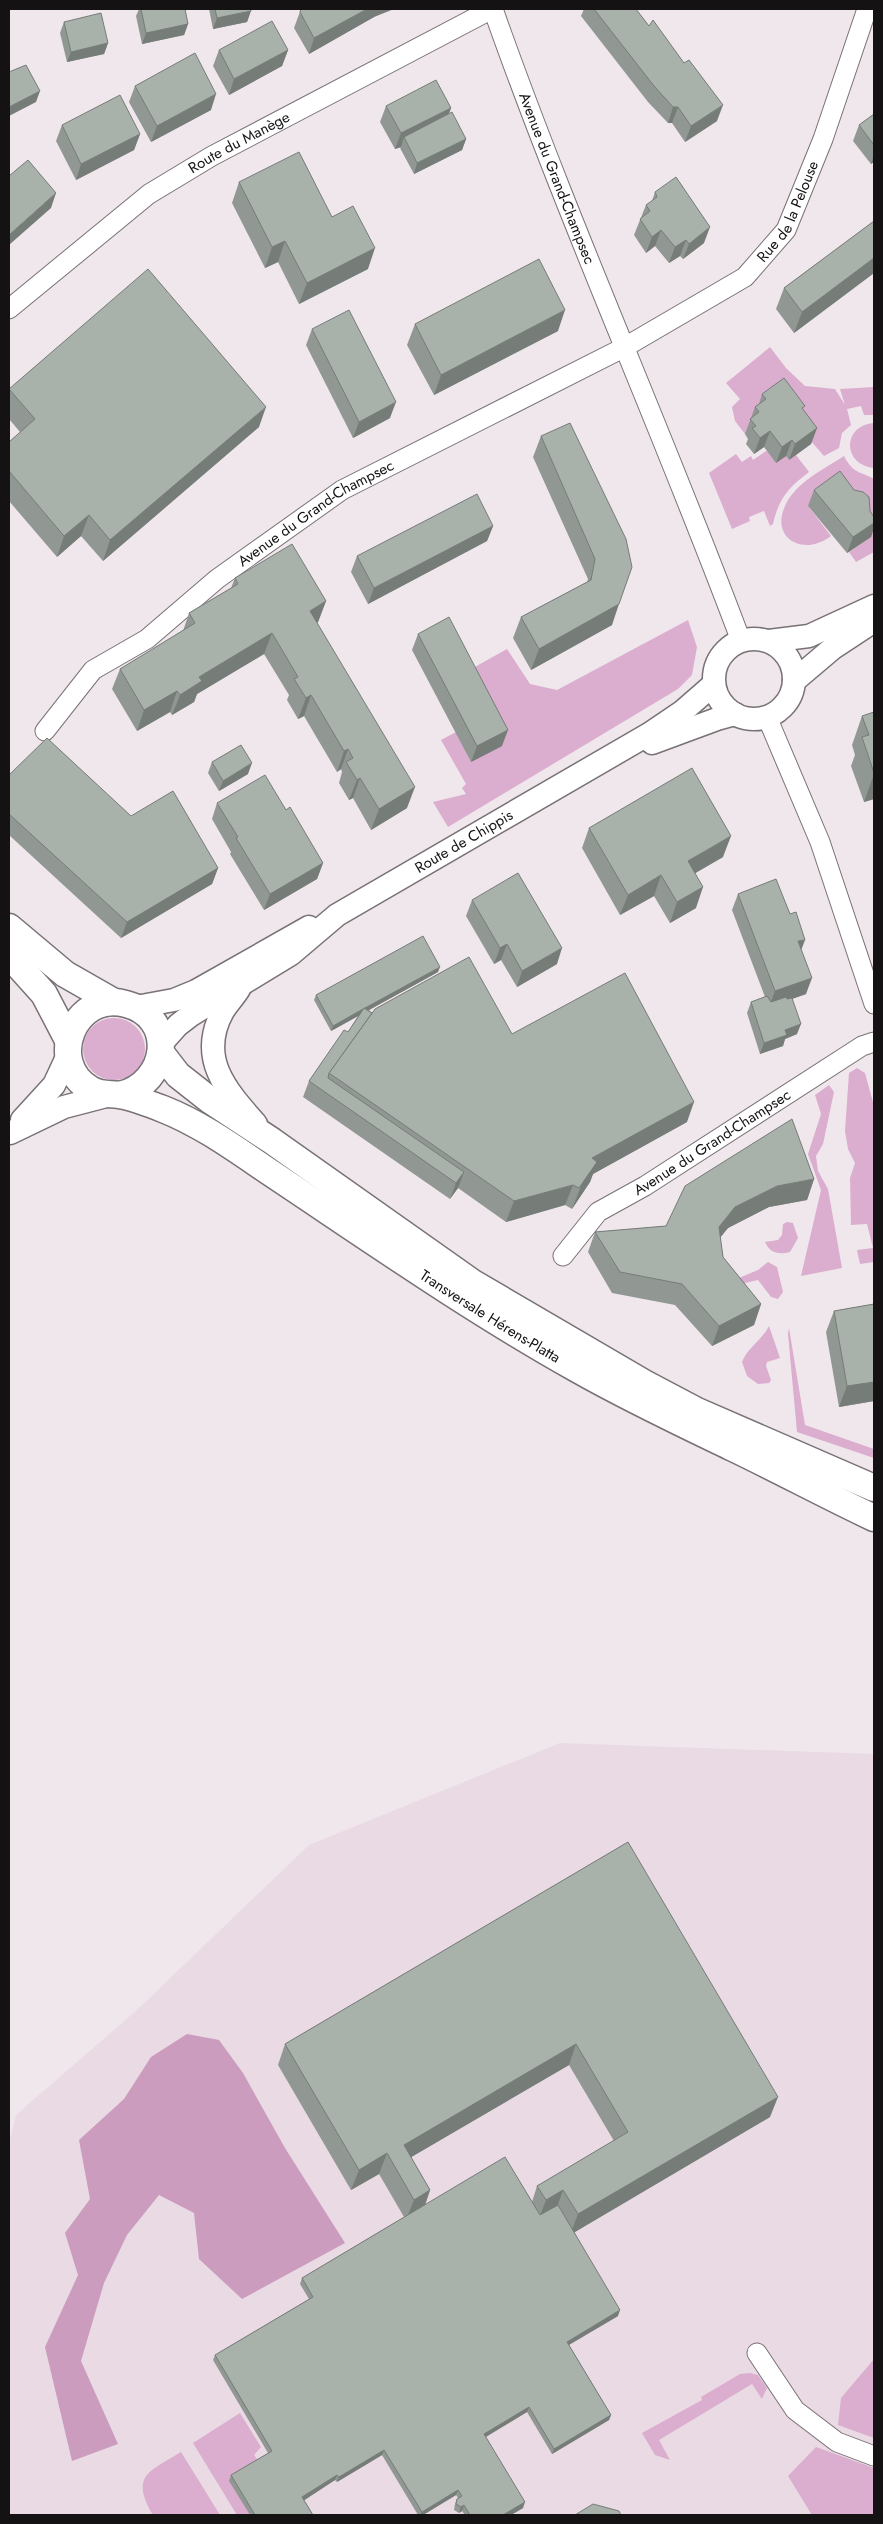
<svg xmlns="http://www.w3.org/2000/svg" width="883" height="2524" font-family="Jost,sans-serif">
  <style>
    .built { fill: #e9dae4 }
    .green { fill: #dbadce }
    .forest { fill: #cb9cbe }
    .lines { fill: none; stroke-linecap: round; stroke-linejoin: round }
    .minor-casing { stroke: #787176; stroke-width: 21 }
    .tertiary-casing { stroke: #787176; stroke-width: 25 }
    .secondary-casing { stroke: #787176; stroke-width: 29 }
    .minor { stroke: #fff; stroke-width: 19 }
    .tertiary { stroke: #fff; stroke-width: 22 }
    .secondary { stroke: #fff; stroke-width: 26 }
    .wall { fill: #919893; fill-rule: evenodd }
    .shaded-wall { fill: #767c78 }
    .building { fill: #a9b1ab; stroke: #767c78 }
    .labels { text-anchor: middle; dominant-baseline: central; stroke-width: 5; stroke-linejoin: round; paint-order: stroke }
    .street-label { font-size: 15px; fill: #151214; stroke: #fdf5fa }
  </style>
  <rect width="100%" height="100%" fill="#f0e7ed"/>
  <polygon class="built" points="560,1743 874,1754 874,2515 9,2515 9,2144 16,2115 138,2009 309,1845"/>
  <g class="green">
    <polygon points="770,347 786,368 805,386 835,389 845,405 840,389 874,387 874,415 864,415 861,406 847,409 851,425 842,433 839,448 824,456 796,424 753,428 745,434 735,421 732,407 740,399 726,383"/>
    <path d="M874 423V468C842 465 842 425 874 423Z"/>
    <path d="M766 451 786 456 789 460 796 455 809 472C788 488 779 498 773 524L770 526 764 511 749 517 750 521 732 529 709 473 736 454 742 462 751 456 753 460Z"/>
    <path d="M844 456C853 474 860 471 874 479V552L856 562 849 552 871 537 808 506 831 536C804 557 770 539 785 506 795 483 824 469 844 456Z"/>
    <polygon points="688,620 697,647 692,675 678,689 448,827 433,802 466,794 462,788 466,784 441,740 456,732 471,762 464,673 507,649 530,684 557,690"/>
    <circle cx="114" cy="1049" r="31"/>
    <polygon points="857,1068 865,1073 874,1106 874,1262 860,1264 857,1250 873,1248 867,1224 851,1225 850,1178 855,1163 848,1149 845,1131 849,1073"/>
    <polygon points="829,1085 834,1092 823,1144 816,1156 818,1171 828,1189 842,1268 801,1276 821,1190 808,1154 821,1114 815,1095"/>
    <path d="M787 1222 793 1223 798 1238 790 1252C778 1255 770 1253 765 1242L778 1240 782 1235 783 1224Z"/>
    <polygon points="768,1262 777,1267 783,1292 778,1299 771,1297 758,1280 741,1284 734,1280 758,1270"/>
    <path d="M769 1326 780 1358 767 1362 766 1366 771 1380 769 1383 758 1384 747 1376 742 1362C748 1347 762 1340 769 1326Z"/>
    <polygon points="789,1328 805,1425 874,1449 874,1458 797,1432 788,1334"/>
    <polygon points="874,2359 874,2438 838,2425 841,2398"/>
    <polygon points="750,2373 758,2375 767,2388 762,2399 752,2384 659,2440 670,2460 655,2455 642,2433 702,2400 701,2397 740,2374"/>
    <polygon points="240,2413 261,2447 254,2455 260,2463 250,2515 237,2515 193,2443"/>
    <polygon points="816,2447 874,2468 874,2515 812,2515 788,2476"/>
    <path d="M181 2452 220 2515H153C130 2475 149 2472 181 2452Z"/>
  </g>
  <polygon class="forest" points="187,2034 219,2040 243,2073 285,2148 345,2243 242,2299 199,2259 194,2213 159,2195 127,2235 104,2283 81,2361 118,2444 72,2461 45,2347 78,2275 65,2233 90,2199 79,2140 124,2099 151,2057"/>
  <g class="lines">
    <defs>
      <g id="minor">
        <path id="s1" d="M493 9C568 222 662 429 741 641"/>
        <path id="s2" d="M9 309 149 194 212 156 492 9"/>
        <polyline points="767,717 820,842 874,1004"/>
        <path id="s3" d="M45 731 93 670 147 639 217 579 342 490 625 347 745 277 786 230 823 139 867 9"/>
        <path id="s4" d="M563 1256 598 1212 645 1186 862 1046 874 1042"/>
        <polyline points="757,2353 795,2410 837,2442 874,2456"/>
      </g>
      <g id="tertiary">
        <circle cx="754" cy="679" r="40"/>
        <polyline points="769,641 809,636 874,606"/>
        <polyline points="794,681 833,648 874,621"/>
        <polyline points="652,743 717,719 735,714"/>
        <path d="M239 989C234 997 228 1003 223 1011 197 1058 226 1090 256 1124"/>
        <polyline points="136,1007 174,1000 196,991 309,927"/>
        <path id="s5" d="M161 1044 178 1025 191 1015 291 954 337 915 649 734 683 711 714 684"/>
        <polyline points="22,1120 54,1085 68,1055"/>
        <polyline points="10,1133 64,1107 110,1095"/>
      </g>
      <g id="secondary">
        <polyline points="9,927 65,974 114,1002"/>
        <polyline points="9,955 44,994 68,1040"/>
        <polyline points="161,1053 178,1075 211,1101 272,1141 473,1283 644,1383 697,1411 874,1488"/>
        <path id="s6" d="M120 1095C169 1083 177 1017 126 1004 75 990 45 1062 90 1089 101 1096 112 1093 124 1096 137 1099 150 1104 163 1109 201 1124 234 1148 268 1171 370 1239 470 1309 577 1369 628 1398 681 1423 733 1448 781 1471 827 1496 874 1518"/>
      </g>
    </defs>
    <use href="#minor" class="minor-casing"/>
    <use href="#tertiary" class="tertiary-casing"/>
    <use href="#secondary" class="secondary-casing"/>
    <use href="#minor" class="minor"/>
    <use href="#tertiary" class="tertiary"/>
    <use href="#secondary" class="secondary"/>
  </g>
  <g class="wall">
    <polygon points="139,9 185,9 188,24 184,35 142,44 136,16"/>
    <polygon points="209,9 251,9 247,22 213,29"/>
    <polygon points="301,9 374,17 309,54 294,28"/>
    <polygon points="584,9 636,9 717,121 685,142 672,123 668,123 648,102 581,16"/>
    <polygon points="64,22 108,43 104,54 67,62 60,33"/>
    <polygon points="219,50 288,50 282,66 229,95 213,66"/>
    <polygon points="135,86 211,110 151,142 129,102"/>
    <polygon points="386,106 451,108 449,113 466,139 462,150 414,174 400,148 401,147 395,149 380,122"/>
    <polygon points="874,114 874,162 871,164 853,141 859,125"/>
    <polygon points="62,125 140,134 134,150 76,180 56,141"/>
    <polygon points="239,182 332,217 368,269 299,304 278,262 265,268 232,203"/>
    <polygon points="655,192 704,243 683,259 680,256 669,263 655,246 646,253 634,235 646,205 652,201"/>
    <polygon points="874,221 874,273 794,333 776,309 784,288"/>
    <polygon points="415,324 558,331 434,395 407,345"/>
    <polygon points="312,329 390,418 353,438 306,345"/>
    <polygon points="9,389 259,427 103,561 81,536 57,557 9,501 9,442 20,432 9,419"/>
    <polygon points="762,394 804,411 817,428 811,444 789,460 786,456 776,463 764,447 754,454 746,444 748,439 745,434 755,407 759,404"/>
    <polygon points="541,436 626,539 612,625 531,670 513,638 521,617 587,582 588,579 533,457"/>
    <polygon points="814,490 854,490 874,517 874,528 871,537 847,553 808,506"/>
    <polygon points="493,526 487,541 368,604 351,572 357,556"/>
    <polygon points="235,578 326,601 318,622 317,623 407,808 371,830 353,798 349,800 339,783 342,772 341,769 337,772 304,716 298,719 287,700 289,695 264,654 197,694 194,702 172,715 170,712 137,731 112,689 120,669 183,631 189,613 231,588"/>
    <polygon points="418,634 502,746 471,762 412,650"/>
    <polygon points="874,712 874,799 864,802 851,766 855,755 852,745 862,716"/>
    <polygon points="212,762 248,774 219,791 208,773"/>
    <polygon points="9,775 131,816 218,868 212,884 121,938 9,835"/>
    <polygon points="217,803 323,863 317,879 264,910 230,854 231,852 212,819"/>
    <polygon points="589,828 723,857 695,873 696,908 670,923 654,896 620,915 582,848"/>
    <polygon points="738,894 801,950 806,994 792,999 797,1034 785,1039 783,1046 760,1054 747,1013 751,1002 765,997 732,910"/>
    <polygon points="472,900 557,964 517,987 501,960 494,964 466,916"/>
    <polygon points="438,972 369,1010 372,1013 512,1034 687,1122 593,1174 590,1182 572,1209 565,1205 506,1222 458,1188 450,1199 303,1097 309,1081 348,1032 358,1016 331,1031 314,1000 316,995"/>
    <polygon points="814,1179 807,1200 769,1207 728,1228 720,1237 723,1257 761,1304 754,1325 712,1346 675,1305 612,1293 588,1252 595,1232 666,1226"/>
    <polygon points="874,1304 874,1401 839,1407 826,1332 834,1311"/>
    <path d="M628 1842 770 2117 574 2232 618 2316 569 2345 611 2415 609 2420 552 2454 527 2412 486 2437 523 2508 511 2515H465L462 2511 459 2513 454 2510 455 2504 457 2499 458 2498 456 2495 423 2515H418L382 2455 337 2482 335 2480 304 2500 313 2515H250L229 2481 231 2475 268 2453 213 2360 215 2355 309 2299 300 2284 302 2278 404 2217 379 2174 351 2190 278 2065 285 2044ZM569 2065 614 2141 537 2186 532 2202 425 2205 430 2190 411 2157Z"/>
  </g>
  <g class="shaded-wall">
    <polygon points="367,9 394,9 374,17 309,54 314,38"/>
    <polygon points="251,11 247,22 213,29 217,18"/>
    <polygon points="188,24 184,35 142,44 146,33"/>
    <polygon points="108,43 104,54 67,62 71,52"/>
    <polygon points="288,50 282,66 229,95 234,79"/>
    <polygon points="40,91 36,102 9,116 9,107"/>
    <polygon points="216,94 211,110 151,142 157,126"/>
    <polygon points="723,105 717,121 685,142 691,126"/>
    <polygon points="673,107 678,107 672,123 668,123"/>
    <polygon points="451,108 445,124 404,137 401,147 395,149 401,133"/>
    <polygon points="140,134 134,150 76,180 81,164"/>
    <polygon points="466,139 462,150 414,174 417,163"/>
    <polygon points="874,155 874,162 871,164"/>
    <polygon points="56,193 51,208 9,245 9,235"/>
    <polygon points="710,227 704,243 683,259 689,244"/>
    <polygon points="661,230 655,246 646,253 652,237"/>
    <polygon points="686,240 680,256 669,263 675,247"/>
    <polygon points="285,241 278,262 265,268 272,247"/>
    <polygon points="375,248 368,269 299,304 307,283"/>
    <polygon points="874,258 874,273 794,333 802,312"/>
    <polygon points="565,310 558,331 434,395 441,375"/>
    <polygon points="396,402 390,418 353,438 359,422"/>
    <polygon points="266,407 259,427 103,561 110,540"/>
    <polygon points="817,428 811,444 789,460 795,444"/>
    <polygon points="770,431 764,447 754,454 760,438"/>
    <polygon points="792,440 786,456 776,463 782,447"/>
    <polygon points="89,515 81,536 57,557 64,536"/>
    <polygon points="874,523 874,528 871,537 847,553 853,537"/>
    <polygon points="493,526 487,541 368,604 374,588"/>
    <polygon points="326,601 318,622 302,632 310,611"/>
    <polygon points="619,604 612,625 531,670 539,649"/>
    <polygon points="272,633 264,654 197,694 194,702 172,715 180,695 199,677"/>
    <polygon points="177,691 170,712 137,731 144,710"/>
    <polygon points="311,695 304,716 298,719 306,698"/>
    <polygon points="508,730 502,746 471,762 477,746"/>
    <polygon points="348,749 341,769 337,772 344,751"/>
    <polygon points="252,763 248,774 219,791 223,781"/>
    <polygon points="874,774 874,799 864,802"/>
    <polygon points="360,778 353,798 349,800 357,780"/>
    <polygon points="415,787 407,808 371,830 379,809"/>
    <polygon points="731,836 723,857 680,882 688,861"/>
    <polygon points="323,863 317,879 264,910 270,894"/>
    <polygon points="218,868 212,884 121,938 127,922"/>
    <polygon points="661,875 654,896 620,915 628,895"/>
    <polygon points="703,887 696,908 670,923 677,902"/>
    <polygon points="805,940 799,956 798,941"/>
    <polygon points="507,944 501,960 494,964 500,948"/>
    <polygon points="562,948 557,964 517,987 522,971"/>
    <polygon points="440,967 438,972 331,1031 333,1026"/>
    <polygon points="812,978 806,994 769,1007 775,991"/>
    <polygon points="801,1024 797,1034 785,1039 783,1046 760,1054 764,1043 785,1030"/>
    <polygon points="694,1102 687,1122 593,1174 590,1182 572,1209 592,1158"/>
    <polygon points="464,1172 458,1188 450,1199 456,1183"/>
    <polygon points="814,1179 807,1200 769,1207 728,1228 712,1248 719,1227 735,1207 777,1186"/>
    <polygon points="573,1185 565,1205 506,1222 514,1201"/>
    <polygon points="761,1304 754,1325 712,1346 719,1326"/>
    <polygon points="874,1382 874,1401 839,1407 847,1386"/>
    <polygon points="576,2044 569,2065 396,2166 404,2145"/>
    <polygon points="778,2097 770,2117 570,2235 578,2214"/>
    <polygon points="387,2153 379,2174 351,2190 359,2170"/>
    <polygon points="430,2190 423,2211 406,2220 414,2200"/>
    <polygon points="563,2190 556,2210 538,2221 546,2200"/>
    <polygon points="620,2310 618,2316 565,2347 567,2342"/>
    <polygon points="529,2407 527,2412 482,2439 484,2434"/>
    <polygon points="611,2415 609,2420 552,2454 554,2449"/>
    <polygon points="384,2450 382,2455 337,2482 339,2477"/>
    <polygon points="337,2475 335,2480 300,2503 302,2497"/>
    <polygon points="458,2490 456,2495 423,2515 420,2515 422,2512"/>
    <polygon points="525,2502 523,2508 511,2515 503,2515"/>
    <polygon points="464,2505 462,2511 459,2513 461,2507"/>
  </g>
  <g class="building">
    <polygon points="141,9 185,9 188,24 146,33"/>
    <polygon points="215,9 251,9 251,11 217,18"/>
    <polygon points="301,9 367,9 314,38 300,12"/>
    <polygon points="594,9 636,9 649,26 653,20 684,63 689,60 723,105 691,126 678,107 673,107 654,86"/>
    <polygon points="101,13 108,43 71,52 64,22"/>
    <polygon points="272,21 288,50 234,79 219,50"/>
    <polygon points="195,53 216,94 157,126 135,86"/>
    <polygon points="26,65 40,91 9,107 9,72"/>
    <polygon points="436,80 451,108 401,133 386,106"/>
    <polygon points="120,95 140,134 81,164 62,125"/>
    <polygon points="452,112 466,139 417,163 404,137"/>
    <polygon points="874,114 874,145 859,125"/>
    <polygon points="299,152 332,217 353,206 375,248 307,283 285,241 272,247 239,182"/>
    <polygon points="28,160 56,193 9,235 9,176"/>
    <polygon points="676,177 710,227 689,244 686,240 675,247 661,230 652,237 640,219 650,211 646,205 657,197 655,192"/>
    <polygon points="874,221 874,258 802,312 784,288"/>
    <polygon points="539,259 565,310 441,375 415,324"/>
    <polygon points="148,269 266,407 110,540 89,515 64,536 9,471 9,442 35,419 9,389"/>
    <polygon points="349,310 396,402 359,422 312,329"/>
    <polygon points="784,378 805,406 802,408 817,428 795,444 792,440 782,447 770,431 760,438 752,428 756,426 750,419 759,412 755,407 766,399 762,394"/>
    <polygon points="570,423 626,539 632,567 619,604 539,649 521,617 591,580 595,559 541,436"/>
    <polygon points="840,471 854,490 863,492 869,497 870,511 874,517 874,523 853,537 814,490"/>
    <polygon points="477,494 493,526 374,588 357,556"/>
    <polygon points="292,544 326,601 310,611 415,787 379,809 360,778 357,780 346,762 353,758 348,749 344,751 311,695 306,698 294,679 298,677 272,633 199,677 202,681 180,695 177,691 144,710 120,669 195,623 189,613 238,584 235,578"/>
    <polygon points="449,617 508,730 477,746 418,634"/>
    <polygon points="874,712 874,773 862,737 869,735 862,716"/>
    <polygon points="47,738 131,816 173,791 218,868 127,922 9,814 9,775"/>
    <polygon points="241,745 252,763 223,781 212,762"/>
    <polygon points="692,768 731,836 688,861 703,887 677,902 661,875 628,895 589,828"/>
    <polygon points="265,775 286,810 290,807 323,863 270,894 236,838 238,837 217,803"/>
    <polygon points="518,873 562,948 522,971 507,944 500,948 472,900"/>
    <polygon points="776,879 790,914 796,912 805,940 798,941 812,978 775,991 738,894"/>
    <polygon points="423,936 440,967 365,1008 364,1008 363,1009 333,1026 316,995"/>
    <polygon points="469,957 512,1034 625,973 694,1102 592,1158 597,1162 579,1188 573,1185 514,1201 329,1073 375,1009"/>
    <polygon points="767,996 771,1002 786,997 787,999 792,998 801,1024 785,1030 787,1035 764,1043 751,1002"/>
    <polygon points="364,1008 372,1013 329,1073 328,1078 464,1172 456,1183 309,1081 344,1030 348,1032"/>
    <polygon points="792,1119 814,1179 777,1186 735,1207 719,1227 723,1257 761,1304 719,1326 682,1284 620,1272 595,1232 666,1226 685,1186"/>
    <polygon points="874,1304 874,1382 847,1386 834,1311"/>
    <polygon points="628,1842 778,2097 578,2214 563,2190 546,2200 537,2186 628,2132 576,2044 404,2145 430,2190 414,2200 387,2153 359,2170 285,2044"/>
    <polygon points="505,2157 540,2215 558,2205 620,2310 567,2342 611,2415 554,2449 529,2407 484,2434 525,2502 503,2515 470,2515 464,2505 461,2507 456,2504 457,2499 462,2496 458,2490 422,2512 384,2450 339,2477 337,2475 302,2497 313,2515 255,2515 231,2475 272,2451 215,2355 313,2297 302,2278"/>
    <polygon points="593,2504 619,2511 621,2515 575,2515"/>
  </g>
  <g class="labels">
    <g class="street-label">
      <text stroke="none"><textPath href="#s2" startOffset="285">Route du Manège</textPath></text>
      <text stroke="none"><textPath href="#s1" startOffset="181">Avenue du Grand-Champsec</textPath></text>
      <text stroke="none"><textPath href="#s3" startOffset="921">Rue de la Pelouse</textPath></text>
      <text stroke="none"><textPath href="#s3" startOffset="351">Avenue du Grand-Champsec</textPath></text>
      <text stroke="none"><textPath href="#s5" startOffset="366">Route de Chippis</textPath></text>
      <text stroke="none"><textPath href="#s4" startOffset="190">Avenue du Grand-Champsec</textPath></text>
      <text stroke="none"><textPath href="#s6" startOffset="724">Transversale Hérens-Platta</textPath></text>
    </g>
  </g>
  <rect width="883" height="2524" fill="none" stroke="#151214" stroke-width="20"/>
</svg>
